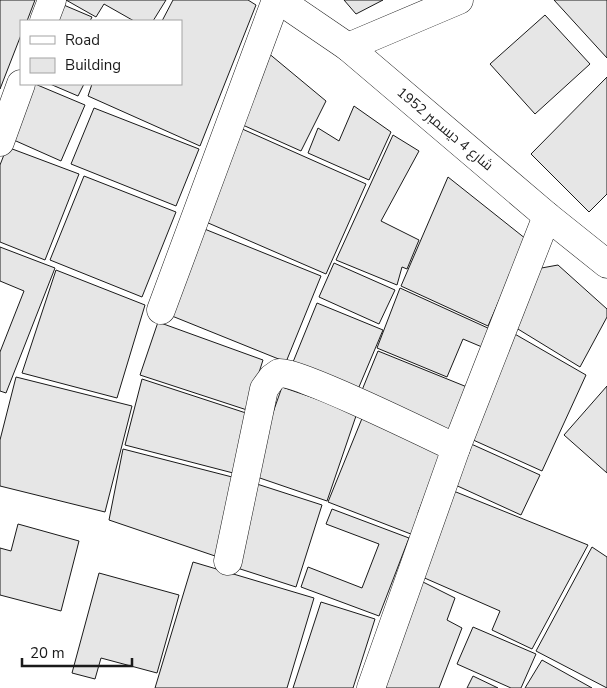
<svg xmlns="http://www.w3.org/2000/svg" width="607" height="688" font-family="'Nunito Sans',Cairo,sans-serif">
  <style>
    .building { fill: #e6e6e6; stroke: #1a1a1a }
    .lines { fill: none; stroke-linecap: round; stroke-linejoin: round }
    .minor-casing { stroke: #1a1a1a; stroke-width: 29 }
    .tertiary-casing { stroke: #1a1a1a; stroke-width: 29 }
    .minor { stroke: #fff; stroke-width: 28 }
    .tertiary { stroke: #fff; stroke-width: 28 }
    .labels { text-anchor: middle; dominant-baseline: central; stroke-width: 4; stroke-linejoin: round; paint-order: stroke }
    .street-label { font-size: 14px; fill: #1a1a1a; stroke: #fff }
  </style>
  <rect width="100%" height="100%" fill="#fff"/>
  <g class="building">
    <polygon points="0,0 35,0 27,21 21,21 21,35 0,89"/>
    <polygon points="66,0 166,0 153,21 134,21 104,4 96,17"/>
    <polygon points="173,0 248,0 256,5 200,146 88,96 92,84 181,84 181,21 162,21"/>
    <polygon points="344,0 383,0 356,14"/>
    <polygon points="554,0 607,0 607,58"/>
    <polygon points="59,3 92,17 90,21 50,21"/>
    <polygon points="545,15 590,64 535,114 490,64"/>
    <polygon points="267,52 326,101 301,151 236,122"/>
    <polygon points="607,77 607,194 589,212 531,154"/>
    <polygon points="21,84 35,84 85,105 61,161 7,137"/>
    <polygon points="50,84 84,84 78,96"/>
    <polygon points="354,106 391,132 369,180 308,153 318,128 339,141"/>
    <polygon points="94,108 199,149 176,206 71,164"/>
    <polygon points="240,128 366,184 326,274 199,219"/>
    <polygon points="393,135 419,151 381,221 419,240 407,269 402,267 397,285 336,260"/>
    <polygon points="7,147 79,174 45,260 0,242 0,165"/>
    <polygon points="84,176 176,212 142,297 50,260"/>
    <polygon points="448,177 526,239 488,326 401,286"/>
    <polygon points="202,228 321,276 286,362 167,314"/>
    <polygon points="0,247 55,268 6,393 0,391 0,352 24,291 0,281"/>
    <polygon points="334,263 395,290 379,324 319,297"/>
    <polygon points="558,265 607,309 607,317 580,367 513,326 536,269"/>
    <polygon points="56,270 145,305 117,398 22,373"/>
    <polygon points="400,288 490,329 482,347 463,339 447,377 377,348"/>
    <polygon points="317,303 383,330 356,394 291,367"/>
    <polygon points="158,322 263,360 247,410 140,375"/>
    <polygon points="513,333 586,375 542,471 471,439"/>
    <polygon points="378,351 467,387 450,430 360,395"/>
    <polygon points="16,377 132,406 105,512 0,486 0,440"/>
    <polygon points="142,379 249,414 237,474 125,445"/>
    <polygon points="607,386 607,473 564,435"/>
    <polygon points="282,387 357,413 327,501 251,475"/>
    <polygon points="363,416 444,448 418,513 424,515 416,536 328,502"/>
    <polygon points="469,443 540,475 521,515 451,483"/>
    <polygon points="123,449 236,478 218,557 109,520"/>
    <polygon points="257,484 322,505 296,587 231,566"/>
    <polygon points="451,490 588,545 532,649 492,630 500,611 420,576"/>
    <polygon points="332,509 409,538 379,616 301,587 308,567 362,588 379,544 326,524"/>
    <polygon points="18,524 79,541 61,611 0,595 0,548 11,551"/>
    <polygon points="592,547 607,557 607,688 536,651"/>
    <polygon points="193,562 314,598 287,688 155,688"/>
    <polygon points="99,573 179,595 157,673 101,658 95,679 72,673"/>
    <polygon points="423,582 455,598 447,620 462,628 439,688 381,688 392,651"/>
    <polygon points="321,602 375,619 353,688 293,688"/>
    <polygon points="473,627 536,654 521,688 511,688 457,664"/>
    <polygon points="542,660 592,688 525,688"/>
    <polygon points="473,676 498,688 467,688"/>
  </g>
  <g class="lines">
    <defs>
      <g id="minor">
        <polyline points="44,21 52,0"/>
        <polyline points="348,47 459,0"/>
        <polyline points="0,142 21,84"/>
        <polyline points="161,310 276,0"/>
        <path d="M228 561 264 389 272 378 279 373C296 370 431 436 456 448"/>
        <polyline points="371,688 456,448 547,216"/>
      </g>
      <polyline id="tertiary" points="279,0 348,47 547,216 607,264"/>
    </defs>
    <use href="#minor" class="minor-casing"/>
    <use href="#tertiary" class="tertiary-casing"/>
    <use href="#minor" class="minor"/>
    <use href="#tertiary" class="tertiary"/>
  </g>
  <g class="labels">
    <g class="street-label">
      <text transform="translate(445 129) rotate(40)">شارع 4 ديسمبر 1952</text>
    </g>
  </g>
  <rect x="20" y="20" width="162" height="65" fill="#ffffff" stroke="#a3a3a3"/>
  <rect x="30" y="36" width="25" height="8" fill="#ffffff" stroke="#a3a3a3"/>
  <text x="65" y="45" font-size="15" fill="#1a1a1a">Road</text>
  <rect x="30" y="58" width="25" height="15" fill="#e6e6e6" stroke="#a3a3a3"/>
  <text x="65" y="70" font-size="15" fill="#1a1a1a">Building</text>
  <path d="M22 658v8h110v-8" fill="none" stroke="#1a1a1a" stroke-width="2.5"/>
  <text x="30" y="658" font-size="15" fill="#1a1a1a" stroke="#ffffff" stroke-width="4" paint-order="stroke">20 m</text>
</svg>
